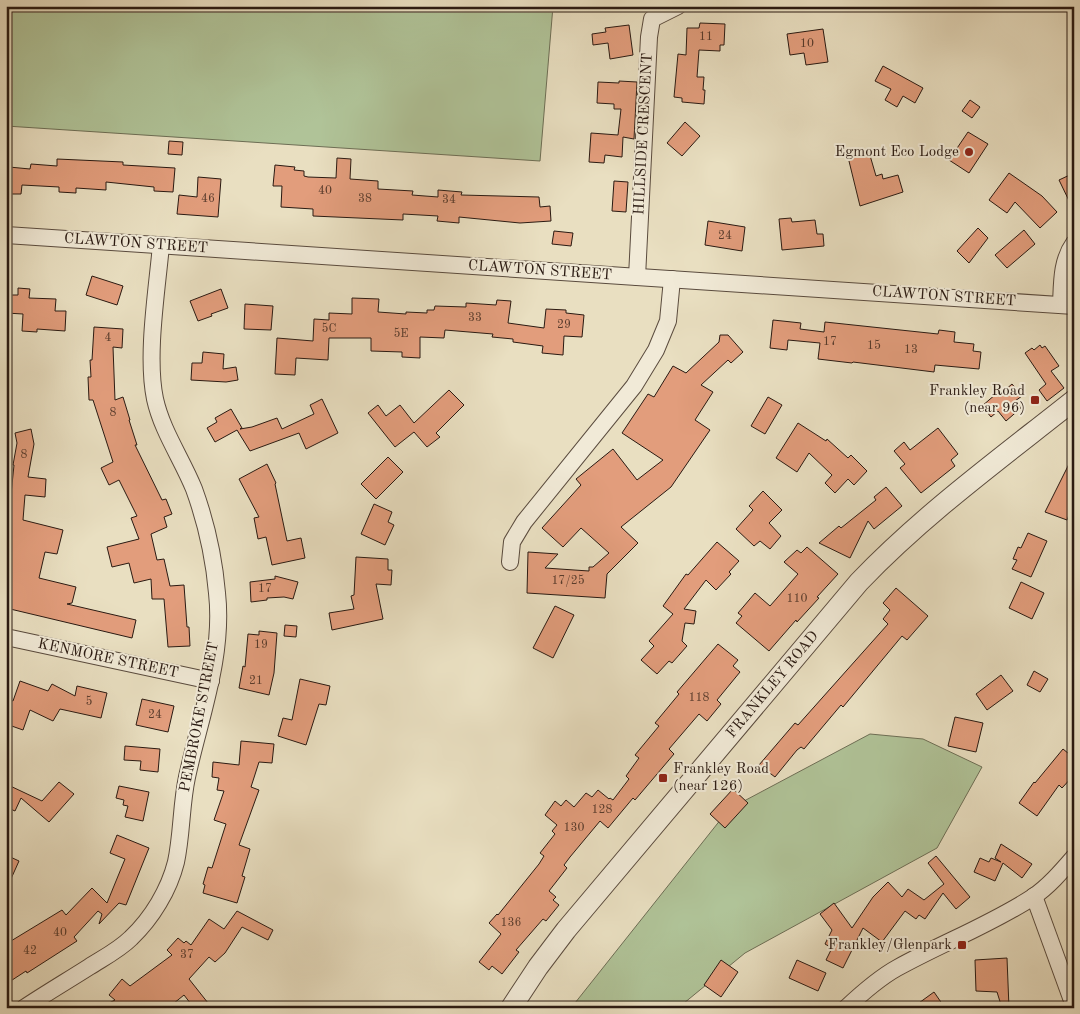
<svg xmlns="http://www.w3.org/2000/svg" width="1080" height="1014" font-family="'Old Standard TT',serif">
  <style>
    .green { fill: #b0c398; stroke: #6d6e55 }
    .building { fill: #e29d7c; stroke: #2a1a12 }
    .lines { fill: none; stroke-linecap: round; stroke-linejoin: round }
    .minor-casing { stroke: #5a4b3e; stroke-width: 18 }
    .tertiary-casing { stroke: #5a4b3e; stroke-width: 22 }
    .minor { stroke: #f1ead7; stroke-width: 16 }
    .tertiary { stroke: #f1ead7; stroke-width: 20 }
    .poi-dot { fill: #8f2418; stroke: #f1ead7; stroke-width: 2 }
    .labels { text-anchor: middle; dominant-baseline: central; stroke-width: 4; stroke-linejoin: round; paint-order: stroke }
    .number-label { font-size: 12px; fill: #583b2c }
    .street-label { font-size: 15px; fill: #2a1a12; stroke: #f1ead7 }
    .poi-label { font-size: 15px; fill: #2a1a12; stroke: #f1ead7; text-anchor: end }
  </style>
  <rect width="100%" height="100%" fill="#e9dfc1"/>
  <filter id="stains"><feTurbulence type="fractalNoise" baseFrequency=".004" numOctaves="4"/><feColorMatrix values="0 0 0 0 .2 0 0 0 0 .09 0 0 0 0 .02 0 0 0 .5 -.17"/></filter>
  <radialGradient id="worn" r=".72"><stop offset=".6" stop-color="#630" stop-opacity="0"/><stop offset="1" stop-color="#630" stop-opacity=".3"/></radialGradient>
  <g class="green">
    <polygon points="6,6 553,6 540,161 6,126"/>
    <polygon points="870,734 923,739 982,767 937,848 745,953 678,1008 571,1008 729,809"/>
  </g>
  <g class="building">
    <polygon points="700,23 725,24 724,45 720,45 720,51 699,50 697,77 704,77 703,90 705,90 704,104 682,102 682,98 674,97 678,54 686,55 687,28 699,28"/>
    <polygon points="629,25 633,55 610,59 608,43 593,45 592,34 606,32 605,28"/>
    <polygon points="823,29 828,62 806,65 804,53 790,55 787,34"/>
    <polygon points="883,66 923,88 915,103 903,96 897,107 885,100 891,89 875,81"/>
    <polygon points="619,81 637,82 634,139 623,137 622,157 605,155 604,163 589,162 591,133 618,135 621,109 614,109 614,104 597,103 598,82 619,83"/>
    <polygon points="970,100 980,107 972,118 962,111"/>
    <polygon points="685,122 700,136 682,156 667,143"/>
    <polygon points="968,132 988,144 969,173 949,160"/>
    <polygon points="169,141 183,142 182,155 168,154"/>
    <polygon points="869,152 876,176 882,174 883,179 898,175 903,192 860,206 848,157"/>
    <polygon points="337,158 351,159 350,179 378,181 378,189 413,191 412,195 438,197 438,190 462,192 461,195 539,197 540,207 550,206 551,221 520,223 459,217 459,223 437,221 438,216 403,214 403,220 313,216 313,209 281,207 282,186 273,186 275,165 295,167 294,170 304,171 304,176 308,177 336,178"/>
    <polygon points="57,159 123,162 123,165 175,168 173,192 154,191 154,187 106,182 106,190 76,188 76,193 59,192 59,187 22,185 21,194 7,194 9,167 30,169 31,164 57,166"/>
    <polygon points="1009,173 1042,196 1057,212 1040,228 1015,202 1007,213 989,200"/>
    <polygon points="1074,173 1074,211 1059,180"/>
    <polygon points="198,177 221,179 218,217 177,214 179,195 197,197"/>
    <polygon points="614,181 628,182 626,212 612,211"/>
    <polygon points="791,218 792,222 815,220 817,234 823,234 824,246 782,250 779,219"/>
    <polygon points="708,221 745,227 742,251 705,245"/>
    <polygon points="978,228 988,238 969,263 957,251"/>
    <polygon points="1024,230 1035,244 1007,268 995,255"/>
    <polygon points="554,231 573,233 571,246 552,244"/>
    <polygon points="92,276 123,286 117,305 86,295"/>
    <polygon points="18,288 30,289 29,298 56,299 55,311 66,311 65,331 37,329 37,332 22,331 23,314 6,313 6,295 18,295"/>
    <polygon points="221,289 228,308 211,314 212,316 198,321 190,301"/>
    <polygon points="352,298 379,299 378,312 406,314 406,312 427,313 427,310 434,310 435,306 466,307 466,303 496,305 497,300 511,301 508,323 544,328 546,309 566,310 566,313 584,315 582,337 564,336 563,355 542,353 543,346 513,342 513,339 492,337 493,334 445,330 444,338 420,337 420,358 402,357 402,352 371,351 371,338 329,338 328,360 296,358 295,375 275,374 277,338 313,341 314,319 329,320 329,313 352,314"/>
    <polygon points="245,304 273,306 271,330 244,329"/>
    <polygon points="773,320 801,323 800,329 824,332 825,322 938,334 939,330 955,332 954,342 974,344 973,351 981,352 979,369 935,365 934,372 853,362 852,363 818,359 820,343 788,340 787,350 770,348"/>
    <polygon points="94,327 123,329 122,348 113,347 115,400 123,397 130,420 129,420 137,445 135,445 162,500 166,499 172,514 164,517 167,527 151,534 157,560 164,559 170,586 184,585 187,627 189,627 190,646 168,647 164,599 152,599 151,579 134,583 129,563 112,567 107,547 139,539 131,518 137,516 119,480 109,485 101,468 113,462 93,400 89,400 88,377 91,377 90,360 92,360"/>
    <polygon points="720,335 728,335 743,352 731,363 728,360 701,385 713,392 695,420 710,430 671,487 621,527 638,543 607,574 605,598 527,593 528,552 558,554 545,568 589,571 589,567 593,567 609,553 581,528 563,547 542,528 581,485 576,479 613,449 637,480 663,460 622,433 648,394 654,397 673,366 686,373 719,342"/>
    <polygon points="1040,345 1042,348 1045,346 1059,366 1051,371 1064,388 1047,401 1039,390 1046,384 1025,353 1032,348 1034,350"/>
    <polygon points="203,352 224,354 223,369 236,367 238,380 226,382 191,380 192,363 202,363"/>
    <polygon points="1012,384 1022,396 1015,401 1021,408 1006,421 998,411 991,417 982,406 996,394 998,396"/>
    <polygon points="449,390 464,405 436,433 440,437 427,447 414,432 395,447 368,413 378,405 386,416 400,405 414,423"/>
    <polygon points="768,397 782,405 765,434 751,426"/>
    <polygon points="322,399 338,433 306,449 299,433 250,451 237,430 215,442 207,428 217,422 215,418 231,409 242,428 240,429 252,427 277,418 282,429 314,414 310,405"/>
    <polygon points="798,423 826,441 827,439 848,458 851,455 867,471 854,485 848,479 835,493 825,483 832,475 809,453 797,472 776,458"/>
    <polygon points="938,428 958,454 951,460 955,466 921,493 900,468 905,464 894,451 904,442 910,450"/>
    <polygon points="31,429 34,444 28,477 46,479 45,497 25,495 23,520 63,530 57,554 45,552 39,578 76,587 72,603 67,604 136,620 132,638 6,608 6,513 9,514 14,465 13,465 17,443 15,433"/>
    <polygon points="1074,454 1074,502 1067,520 1045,512"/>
    <polygon points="388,457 403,472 376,499 361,484"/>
    <polygon points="267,464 276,483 275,484 287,541 301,538 305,558 272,565 266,537 258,539 254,518 259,517 239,479"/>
    <polygon points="886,487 902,506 874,529 868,521 850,558 819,543 839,526 841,528 876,500 874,497"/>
    <polygon points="763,491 782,510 769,523 781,536 770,549 760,541 754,546 736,529 753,510 749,506"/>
    <polygon points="374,504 392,512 388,522 394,525 385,545 361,534"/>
    <polygon points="1028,533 1047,541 1031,577 1012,569 1017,560 1013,559 1018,547 1021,548"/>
    <polygon points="717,542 739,561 729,572 731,574 716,590 706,580 684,609 696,611 694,624 685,623 682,641 687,646 672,663 669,661 657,674 641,660 654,646 649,641 673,614 663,606 686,574 688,575"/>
    <polygon points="807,547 838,574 817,597 819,598 797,622 796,620 769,651 736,623 742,616 738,613 755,593 770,606 798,574 784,562 797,550 801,553"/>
    <polygon points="356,557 388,559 388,570 392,570 391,585 376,584 383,619 332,630 329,613 354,609 351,596 354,595"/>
    <polygon points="275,576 298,582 293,599 284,597 267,598 267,600 251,602 250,582 275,579"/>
    <polygon points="1021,582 1044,593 1032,619 1009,608"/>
    <polygon points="896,588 928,616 907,640 902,636 843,707 841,705 804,749 801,747 797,750 775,777 759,765 795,723 798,725 888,624 883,619 890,610 883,603"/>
    <polygon points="555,606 574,615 553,658 533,648"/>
    <polygon points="285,625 297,626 296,637 284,636"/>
    <polygon points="259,631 277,633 274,673 269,695 239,688 243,666 245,667 248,634 259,635"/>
    <polygon points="718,644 738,660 733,666 740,672 717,700 721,704 707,721 699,714 669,749 674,754 635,800 633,798 608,828 600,821 570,857 564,865 567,868 549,891 556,897 553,900 559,905 546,921 543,919 516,950 519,952 502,974 492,966 489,970 479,962 501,934 489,923 497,914 498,915 539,864 544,856 540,853 555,834 552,831 557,825 545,815 555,801 561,806 566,800 574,807 586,793 592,797 598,790 609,799 610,798 613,800 629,779 626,776 639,758 635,755 659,726 655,723 679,694 677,692"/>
    <polygon points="1034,671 1048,679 1040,692 1027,685"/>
    <polygon points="1001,675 1013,691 987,710 976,694"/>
    <polygon points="300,679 330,686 326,705 319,704 306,745 278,736 283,718 292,720"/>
    <polygon points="20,681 48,691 52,684 75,696 77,686 107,693 101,718 60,709 53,721 30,710 23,730 6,724 6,699 13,701"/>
    <polygon points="142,699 174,706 168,732 136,725"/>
    <polygon points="955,717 983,723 976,752 948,746"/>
    <polygon points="241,741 274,744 272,763 259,762 251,787 259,790 239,845 250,849 242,876 245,877 237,903 203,893 205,885 203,884 208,867 212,868 226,824 214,820 224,791 217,790 219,778 212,777 213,762 239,765"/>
    <polygon points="125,746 160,749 158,772 140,770 141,761 124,760"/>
    <polygon points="1063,749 1074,758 1074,775 1062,788 1059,785 1037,816 1019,803 1034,782 1035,783"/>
    <polygon points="59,782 74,794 49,822 21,798 15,811 6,807 6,784 42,801"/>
    <polygon points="119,786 149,792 143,821 125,817 128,806 123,805 124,800 116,798"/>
    <polygon points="733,789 748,803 725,828 710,814"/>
    <polygon points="117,835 149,848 126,905 119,903 99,924 102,914 98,911 74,937 77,941 27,973 26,971 6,984 6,944 62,910 66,915 92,888 107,903 125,859 110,853"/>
    <polygon points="1001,844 1032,864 1022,878 1003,863 995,881 974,872 980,858 989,862 991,858 1001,862 995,858"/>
    <polygon points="6,855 19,861 6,890"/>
    <polygon points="936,856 970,897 956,909 943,893 925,919 919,915 916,919 905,911 882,942 863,928 843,968 826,960 832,948 825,944 832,930 820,914 834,903 852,928 873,897 888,882 902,897 908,889 924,900 944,884 928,863"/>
    <polygon points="237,911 273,930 268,940 242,927 225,953 215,962 209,957 189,979 212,1008 194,1008 184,995 168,1008 99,1008 115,1000 109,995 122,979 130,986 172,955 167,950 178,938 184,943 186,941 191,945 209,919 224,929"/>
    <polygon points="1007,958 1009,1008 1002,1008 997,992 976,991 975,960"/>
    <polygon points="721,960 738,972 721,997 704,985"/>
    <polygon points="797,960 826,973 818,991 789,978"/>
    <polygon points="934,992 945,1008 912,1008"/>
  </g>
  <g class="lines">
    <defs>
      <g id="minor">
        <polyline points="6,235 1074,306"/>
        <polyline points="637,277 649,37 652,19 678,6"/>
        <path d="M1061 305C1062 283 1061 261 1074 243"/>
        <polyline points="510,562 512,542 524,522 634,386 656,350 668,321 672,279"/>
        <polyline points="6,637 211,681"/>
        <polyline points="1034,896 1074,1006"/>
        <path d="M24 1008C45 994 67 981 89 967 103 958 119 950 131 938 152 918 169 890 176 862 182 834 181 805 187 777 200 717 224 656 217 593 214 558 206 522 194 489 182 459 162 431 155 399 146 356 157 290 161 245"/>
        <path d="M846 1008C862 993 879 978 897 968 942 943 990 925 1033 897 1048 887 1061 872 1074 857"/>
      </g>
      <path id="tertiary" d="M511 1008 538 967 566 930 859 582C924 514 1001 458 1074 400"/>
    </defs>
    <use href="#minor" class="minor-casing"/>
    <use href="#tertiary" class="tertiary-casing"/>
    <use href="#minor" class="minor"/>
    <use href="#tertiary" class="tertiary"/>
  </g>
  <g class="poi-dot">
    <circle cx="969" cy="152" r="5"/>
    <rect x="1030" y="395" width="10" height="10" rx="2.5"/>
    <rect x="658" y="773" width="10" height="10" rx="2.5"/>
    <rect x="957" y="940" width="10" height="10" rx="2.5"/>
  </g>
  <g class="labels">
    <g class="number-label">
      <text x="706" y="37">11</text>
      <text x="807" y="44">10</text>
      <text x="325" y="191">40</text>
      <text x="208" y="199">46</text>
      <text x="365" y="199">38</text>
      <text x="449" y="200">34</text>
      <text x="725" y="236">24</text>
      <text x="475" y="318">33</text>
      <text x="564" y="325">29</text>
      <text x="329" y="329">5C</text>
      <text x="401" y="334">5E</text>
      <text x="108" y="338">4</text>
      <text x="830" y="342">17</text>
      <text x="874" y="346">15</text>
      <text x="911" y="350">13</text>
      <text x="113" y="413">8</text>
      <text x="24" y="455">8</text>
      <text x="568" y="581">17/25</text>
      <text x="265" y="589">17</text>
      <text x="797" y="599">110</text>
      <text x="261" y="645">19</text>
      <text x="256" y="681">21</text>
      <text x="699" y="698">118</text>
      <text x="89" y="702">5</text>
      <text x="155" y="715">24</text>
      <text x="602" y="810">128</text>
      <text x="574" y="828">130</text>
      <text x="511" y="923">136</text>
      <text x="60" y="933">40</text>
      <text x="30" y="951">42</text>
      <text x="187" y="955">37</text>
    </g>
    <g class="street-label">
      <text transform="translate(644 134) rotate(-87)">HILLSIDE CRESCENT</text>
      <text transform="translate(136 244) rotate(4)">CLAWTON STREET</text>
      <text transform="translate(540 271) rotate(4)">CLAWTON STREET</text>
      <text transform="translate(944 297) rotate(4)">CLAWTON STREET</text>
      <text transform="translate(108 659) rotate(12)">KENMORE STREET</text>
      <text transform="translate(773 685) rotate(-50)">FRANKLEY ROAD</text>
      <text transform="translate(200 717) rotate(-79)">PEMBROKE STREET</text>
    </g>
    <g class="poi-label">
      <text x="959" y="152">Egmont Eco Lodge</text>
      <text x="1025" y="391">Frankley Road<tspan x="1025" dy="17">(near 96)</tspan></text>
      <text x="673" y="769" text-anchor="start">Frankley Road<tspan x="673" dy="17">(near 126)</tspan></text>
      <text x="952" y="945">Frankley/Glenpark</text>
    </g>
  </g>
  <rect width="1080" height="1014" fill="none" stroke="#e9dfc1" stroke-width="25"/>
  <rect x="8" y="8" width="1065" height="999" fill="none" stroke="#2a1a12" stroke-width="2.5"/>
  <rect x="12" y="12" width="1055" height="989" fill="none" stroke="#2a1a12"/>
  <rect width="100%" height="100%" filter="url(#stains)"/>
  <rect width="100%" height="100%" fill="url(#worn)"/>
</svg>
